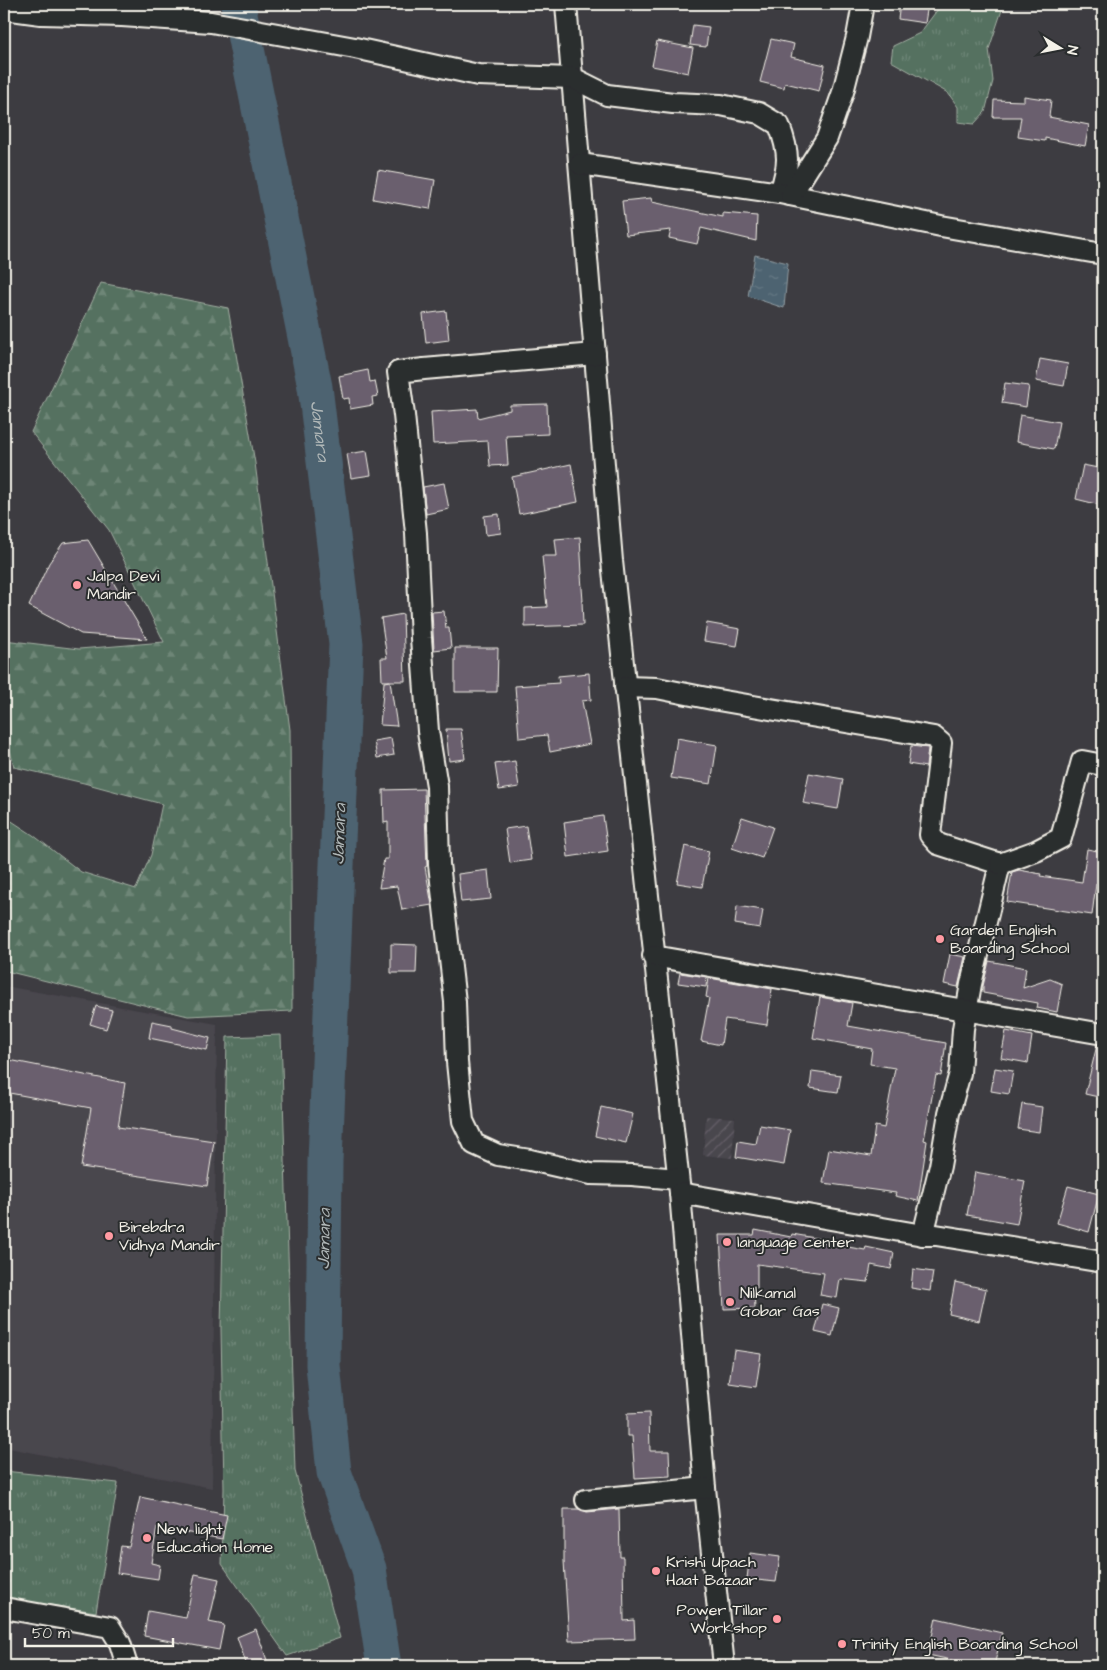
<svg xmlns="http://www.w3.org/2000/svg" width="1107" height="1670" font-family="'Architects Daughter',sans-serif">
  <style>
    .built { fill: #4a464e }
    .industrial { fill: url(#industrial-furrows) }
    .grass { fill: url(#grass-tufts); stroke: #a4b1a4 }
    .forest { fill: url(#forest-firs); stroke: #a4b1a4 }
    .water { fill: url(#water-ripples); stroke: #909ca1 }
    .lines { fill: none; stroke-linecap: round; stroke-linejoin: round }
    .river { stroke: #4d6371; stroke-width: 35 }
    .building { fill: #6a5f6e; stroke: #f4f1e8 }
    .minor-casing { stroke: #f4f1e8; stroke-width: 24 }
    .minor { stroke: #2a2d2e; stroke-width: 20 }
    .poi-dot { fill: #ff9aa2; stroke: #2a2d2e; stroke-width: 2 }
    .labels { text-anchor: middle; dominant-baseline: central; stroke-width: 4; stroke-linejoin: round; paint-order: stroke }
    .poi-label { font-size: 16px; fill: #f4f1e8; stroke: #2a2d2e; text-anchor: start }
    .water-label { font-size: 18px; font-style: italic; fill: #b1b8b8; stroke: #2a2d2e }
  </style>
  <defs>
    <pattern id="industrial-furrows" width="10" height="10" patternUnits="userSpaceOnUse" patternTransform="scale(1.25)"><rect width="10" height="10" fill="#4a464e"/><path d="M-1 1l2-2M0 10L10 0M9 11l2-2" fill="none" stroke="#656168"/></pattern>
    <pattern id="grass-tufts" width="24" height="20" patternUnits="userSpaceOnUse" patternTransform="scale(1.25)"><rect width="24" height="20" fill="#557160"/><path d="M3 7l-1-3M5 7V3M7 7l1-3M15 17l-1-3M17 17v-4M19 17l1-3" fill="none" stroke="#6e8677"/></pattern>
    <pattern id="forest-firs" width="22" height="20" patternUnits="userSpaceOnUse" patternTransform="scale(1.25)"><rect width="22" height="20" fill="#557160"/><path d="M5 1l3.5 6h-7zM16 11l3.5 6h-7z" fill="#6e8677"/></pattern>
    <pattern id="water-ripples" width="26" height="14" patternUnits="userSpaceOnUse" patternTransform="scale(1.25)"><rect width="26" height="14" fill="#4d6371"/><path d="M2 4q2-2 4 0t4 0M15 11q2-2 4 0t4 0" fill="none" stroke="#677a85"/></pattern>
  </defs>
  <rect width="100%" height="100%" fill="#3d3c41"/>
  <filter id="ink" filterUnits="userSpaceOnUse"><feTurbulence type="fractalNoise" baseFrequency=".02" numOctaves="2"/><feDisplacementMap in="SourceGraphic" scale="10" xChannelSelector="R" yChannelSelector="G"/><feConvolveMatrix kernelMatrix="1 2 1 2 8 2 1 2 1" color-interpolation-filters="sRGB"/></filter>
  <g filter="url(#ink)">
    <polygon class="built" points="4,986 217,1024 212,1488 4,1447"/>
    <polygon class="industrial" points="706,1116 735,1118 732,1158 703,1155"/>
    <g class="grass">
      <polygon points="953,4 1004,4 989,49 993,81 985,112 974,124 958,122 958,107 948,93 891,61 893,46 920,33 938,9"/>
      <polygon points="281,1035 295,1471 340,1638 287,1656 222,1564 224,1489 221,1329 227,1037"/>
      <polygon points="4,1471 118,1483 96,1612 4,1598"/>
    </g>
    <polygon class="forest" points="101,283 228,308 255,463 290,730 292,1011 188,1016 6,971 4,968 4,816 33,835 81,872 136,889 151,855 162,804 84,783 14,767 4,724 4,640 79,649 164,642 109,530 31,432"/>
    <polygon class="water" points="755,255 788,263 784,308 748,296"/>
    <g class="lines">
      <path class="river" id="s1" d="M238 4 315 387 346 644 325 1161 323 1365 334 1472 369 1569 384 1666"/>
    </g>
    <g class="building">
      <polygon points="900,4 928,4 925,23 898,19"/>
      <polygon points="693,25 709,27 706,47 690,45"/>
      <polygon points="771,39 794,44 791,57 825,65 819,91 785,83 784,88 760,82"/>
      <polygon points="657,41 693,48 688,73 652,66"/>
      <polygon points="1024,96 1051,100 1049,117 1089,125 1085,146 1045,138 1045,141 1018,137 1021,117 993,117 994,100 1024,101"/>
      <polygon points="378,170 435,180 430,209 373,199"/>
      <polygon points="651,198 652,202 723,217 723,213 757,216 756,241 701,228 697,244 669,238 671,230 626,235 622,201"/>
      <polygon points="446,311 449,340 426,343 423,314"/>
      <polygon points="1040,359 1068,364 1064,386 1036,381"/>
      <polygon points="368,370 370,382 375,381 378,396 372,397 373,405 350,409 349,398 343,399 339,376"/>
      <polygon points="1005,383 1029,386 1026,407 1002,403"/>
      <polygon points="547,404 548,434 506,436 508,465 490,466 488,441 433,444 431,412 477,409 478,418 510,410 510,405"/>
      <polygon points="1020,415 1059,422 1054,449 1016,442"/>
      <polygon points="367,451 371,475 351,478 347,454"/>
      <polygon points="571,464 578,502 519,514 512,477"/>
      <polygon points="1083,465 1103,469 1103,490 1100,505 1076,499"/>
      <polygon points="444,483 449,509 426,514 423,487"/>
      <polygon points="499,514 501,533 486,535 484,516"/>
      <polygon points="580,537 582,574 581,575 583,601 582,601 583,625 525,627 525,608 547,607 542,556 557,556 555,539"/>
      <polygon points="88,540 147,639 81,634 29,606 49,563 63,543"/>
      <polygon points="444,611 446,628 449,628 451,648 434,650 432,612"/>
      <polygon points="403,614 405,681 382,681 381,658 387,658 381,618"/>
      <polygon points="707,623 740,629 737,646 704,641"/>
      <polygon points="455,648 498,648 497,692 455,692"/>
      <polygon points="589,673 591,700 582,701 590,744 550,752 547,735 519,738 515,686 559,683 558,676"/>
      <polygon points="390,681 397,726 380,725 384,682"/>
      <polygon points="446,729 461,729 465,759 449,761"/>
      <polygon points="391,738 394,755 377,758 374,741"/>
      <polygon points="677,738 717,745 711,784 671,778"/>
      <polygon points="911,746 928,748 926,767 908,764"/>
      <polygon points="515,761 519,787 499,790 495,764"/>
      <polygon points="809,773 843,779 838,809 803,803"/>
      <polygon points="424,789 427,866 425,867 432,905 402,910 397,886 379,888 384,859 388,859 388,822 384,823 383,790"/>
      <polygon points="603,816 608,851 568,857 564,822"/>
      <polygon points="742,817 773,827 762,858 732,848"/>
      <polygon points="526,826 531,860 510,863 505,829"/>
      <polygon points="685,846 709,851 702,887 677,883"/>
      <polygon points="1087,849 1103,852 1103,885 1096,884 1092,915 1007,902 1012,872 1019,870 1041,874 1040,876 1082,882"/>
      <polygon points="488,870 491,899 461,902 458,874"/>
      <polygon points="737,906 763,910 760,928 735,924"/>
      <polygon points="391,944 417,945 416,973 391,973"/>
      <polygon points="950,954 965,957 958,987 944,984"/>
      <polygon points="989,961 1026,968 1023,988 1050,979 1062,984 1057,1012 1037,1008 1038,1003 983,993 983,986"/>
      <polygon points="680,973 707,977 706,987 678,983"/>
      <polygon points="709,978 772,989 767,1025 725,1019 721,1045 701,1041 709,998 706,997"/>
      <polygon points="820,997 852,1003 848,1026 946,1043 941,1076 936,1075 924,1140 927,1141 918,1201 895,1196 896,1193 823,1183 829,1149 871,1156 875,1126 884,1128 895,1068 870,1064 872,1049 813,1038"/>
      <polygon points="96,1006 112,1010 106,1029 90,1024"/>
      <polygon points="152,1021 172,1025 172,1028 210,1038 207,1050 149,1038"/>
      <polygon points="1006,1031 1032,1036 1028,1063 1001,1058"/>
      <polygon points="1097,1045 1103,1046 1103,1098 1085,1094"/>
      <polygon points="4,1059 125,1083 118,1127 214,1141 207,1186 81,1167 91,1108 4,1092"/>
      <polygon points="995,1068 1013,1071 1009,1094 991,1091"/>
      <polygon points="812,1071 841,1075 838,1092 810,1088"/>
      <polygon points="1022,1104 1042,1107 1039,1132 1018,1129"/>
      <polygon points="601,1107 633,1114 626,1143 595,1136"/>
      <polygon points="760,1125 790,1130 784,1165 736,1157 738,1141 756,1144"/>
      <polygon points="975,1172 1025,1181 1017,1224 967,1215"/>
      <polygon points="1068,1186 1099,1194 1089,1232 1057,1223"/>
      <polygon points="755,1230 791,1237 792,1234 821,1239 820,1242 865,1250 866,1247 894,1253 891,1269 871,1265 868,1282 840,1279 837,1298 820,1295 824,1273 757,1264 757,1288 754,1288 755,1308 724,1309 720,1235 754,1235"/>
      <polygon points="913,1269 933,1272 930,1291 911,1288"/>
      <polygon points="955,1282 986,1289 979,1321 949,1314"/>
      <polygon points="822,1304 839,1308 832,1336 815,1332"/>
      <polygon points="734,1350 761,1354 756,1387 729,1383"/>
      <polygon points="649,1413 650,1451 669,1451 670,1476 635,1478 632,1436 627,1436 627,1414"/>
      <polygon points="140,1497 227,1515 222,1539 157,1527 151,1563 160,1565 158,1579 117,1573 121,1546 129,1547"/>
      <polygon points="564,1509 579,1509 587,1512 619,1509 620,1557 623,1557 624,1621 634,1620 635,1639 569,1641 564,1561"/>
      <polygon points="750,1553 780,1557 776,1582 747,1579"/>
      <polygon points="195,1574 219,1579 209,1622 224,1625 219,1650 144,1636 148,1611 186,1618"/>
      <polygon points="936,1618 1002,1633 994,1666 979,1666 928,1655"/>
      <polygon points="256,1629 269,1666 247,1666 237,1637"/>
    </g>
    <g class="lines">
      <defs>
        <g id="minor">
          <polyline points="566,4 612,561 680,1193 705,1488 724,1666"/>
          <path d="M4 9 41 14 122 16 211 22 355 48 478 75 573 78 607 95 673 103 721 105 759 113 779 125C790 154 789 164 780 193"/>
          <polyline points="580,164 780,193 941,226 1103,254"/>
          <polyline points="791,195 827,138 843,92 857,37 863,4"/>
          <polyline points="595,354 424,369 398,372 404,415 416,533 421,638 428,731 437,786 439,864 455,1002 457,1062 463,1121 474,1144 498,1155 530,1160 591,1174 632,1175 678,1179"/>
          <polyline points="625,687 657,688 712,699 934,737 941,743 930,835 938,844 1000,864 971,984 963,1029 960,1073 949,1113 940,1166 923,1235"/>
          <polyline points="1000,864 1036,851 1061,838 1082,761 1103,765"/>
          <polyline points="653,956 1103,1034"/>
          <polyline points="680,1193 923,1235 936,1235 1103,1262"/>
          <polyline points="586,1500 705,1488"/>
          <polyline points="4,1608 110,1627 120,1643 127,1666"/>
        </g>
      </defs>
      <use href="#minor" class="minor-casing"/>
      <use href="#minor" class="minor"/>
    </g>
  </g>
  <g class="poi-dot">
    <circle cx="77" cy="585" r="5"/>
    <circle cx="940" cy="939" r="5"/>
    <circle cx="109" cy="1236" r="5"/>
    <circle cx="727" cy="1242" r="5"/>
    <circle cx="730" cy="1302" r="5"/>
    <circle cx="147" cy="1538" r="5"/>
    <circle cx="656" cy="1571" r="5"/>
    <circle cx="777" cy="1619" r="5"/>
    <circle cx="842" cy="1644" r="5"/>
  </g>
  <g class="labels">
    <g class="poi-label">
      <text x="87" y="576">Jalpa Devi<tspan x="87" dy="18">Mandir</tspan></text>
      <text x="950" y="930">Garden English<tspan x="950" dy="18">Boarding School</tspan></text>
      <text x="119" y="1227">Birebdra<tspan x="119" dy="18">Vidhya Mandir</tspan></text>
      <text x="737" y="1242">language center</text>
      <text x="740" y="1293">Nilkamal<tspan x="740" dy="18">Gobar Gas</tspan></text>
      <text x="157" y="1529">New light<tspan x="157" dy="18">Education Home</tspan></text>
      <text x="666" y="1562">Krishi Upach<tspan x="666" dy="18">Haat Bazaar</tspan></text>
      <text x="767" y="1610" text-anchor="end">Power Tillar<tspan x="767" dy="18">Workshop</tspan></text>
      <text x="852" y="1644">Trinity English Boarding School</text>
    </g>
    <g class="water-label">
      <text stroke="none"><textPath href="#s1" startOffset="435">Jamara</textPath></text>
      <text transform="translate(339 834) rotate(-88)">Jamara</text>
      <text transform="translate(324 1239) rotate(-89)">Jamara</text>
    </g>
  </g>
  <rect width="1107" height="1670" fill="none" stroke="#2a2d2e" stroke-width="20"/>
  <rect x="10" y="10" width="1087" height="1650" fill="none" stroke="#f4f1e8" stroke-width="2" filter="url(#ink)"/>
  <g transform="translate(1060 48) rotate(100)" stroke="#2a2d2e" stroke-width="4" paint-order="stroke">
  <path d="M0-4L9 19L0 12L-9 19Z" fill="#f4f1e8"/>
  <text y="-8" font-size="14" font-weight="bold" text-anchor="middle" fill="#f4f1e8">N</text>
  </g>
  <path d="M25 1638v8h148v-8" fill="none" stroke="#f4f1e8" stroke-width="2.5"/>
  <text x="32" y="1638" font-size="15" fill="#f4f1e8" stroke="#2a2d2e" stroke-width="4" paint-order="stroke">50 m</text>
</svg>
